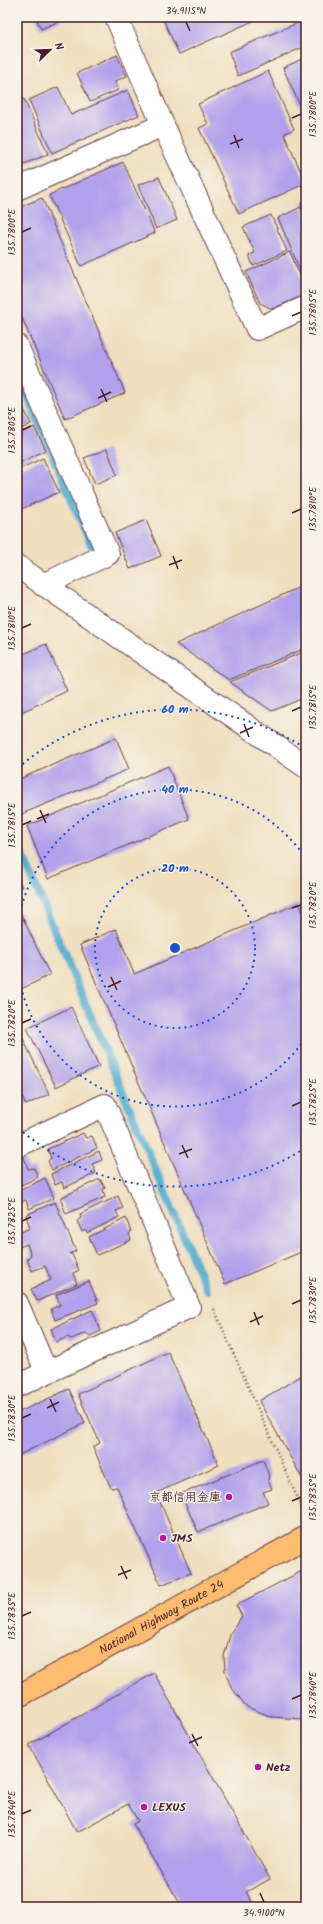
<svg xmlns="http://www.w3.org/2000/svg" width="323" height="1924" font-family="Kalam,'Klee One',sans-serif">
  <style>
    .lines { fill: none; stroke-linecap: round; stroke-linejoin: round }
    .stream { stroke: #54aed2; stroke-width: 8 }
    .building { fill: #b1a0eb }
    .minor-casing { stroke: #633c41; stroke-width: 24 }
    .highway-casing { stroke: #633c41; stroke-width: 24 }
    .path { stroke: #633c41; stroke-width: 2.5; stroke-dasharray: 1 3; stroke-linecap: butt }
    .minor { stroke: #fff; stroke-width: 22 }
    .highway { stroke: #fdbc6f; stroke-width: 22 }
    .ticks { fill: none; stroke: #4a1f2b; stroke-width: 1.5 }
    .ring { fill: none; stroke: #1d4ed8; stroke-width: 2; stroke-dasharray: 2 4 }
    .poi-dot { fill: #b5179e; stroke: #f7f3e8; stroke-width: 1.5 }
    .labels { text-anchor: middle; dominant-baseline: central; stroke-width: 3; stroke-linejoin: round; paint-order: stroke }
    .poi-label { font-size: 12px; font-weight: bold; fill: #4a1f2b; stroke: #f7f3e8; text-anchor: start }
    .street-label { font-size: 12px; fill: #4a1f2b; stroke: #f7f3e8 }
    .centre { fill: #1d4ed8; stroke: #f7f3e8; stroke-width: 2 }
    .ring-label { font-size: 12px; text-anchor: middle; font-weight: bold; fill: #1d4ed8; stroke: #f7f3e8; stroke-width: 3; stroke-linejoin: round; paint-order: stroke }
    .neatline { fill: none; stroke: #4a1f2b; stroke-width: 1.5 }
    .ticks-label { font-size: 10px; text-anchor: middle; fill: #4a1f2b }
  </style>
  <rect width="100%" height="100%" fill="#f7f3e8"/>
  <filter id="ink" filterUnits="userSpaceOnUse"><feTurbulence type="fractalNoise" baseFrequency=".025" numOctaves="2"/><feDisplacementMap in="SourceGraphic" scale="8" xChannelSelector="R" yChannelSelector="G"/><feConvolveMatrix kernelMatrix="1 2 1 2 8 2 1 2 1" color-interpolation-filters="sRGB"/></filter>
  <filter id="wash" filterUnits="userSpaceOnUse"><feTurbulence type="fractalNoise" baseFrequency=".012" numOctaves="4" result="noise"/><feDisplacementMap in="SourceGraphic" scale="16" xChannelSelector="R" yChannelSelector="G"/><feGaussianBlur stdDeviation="0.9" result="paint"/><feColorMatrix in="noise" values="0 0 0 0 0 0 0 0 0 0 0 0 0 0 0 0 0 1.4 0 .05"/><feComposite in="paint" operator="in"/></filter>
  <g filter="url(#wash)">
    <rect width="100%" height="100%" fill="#efdfbf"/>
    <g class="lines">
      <g class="stream">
        <polyline points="26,393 92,547"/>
        <polyline points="17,842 207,1291"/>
      </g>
    </g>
    <g id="blocks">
      <g class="building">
        <polygon points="36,17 69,17 41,29"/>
        <polygon points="162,17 262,17 179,54"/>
        <polygon points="302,21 306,32 306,46 238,76 229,52"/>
        <polygon points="117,55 127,76 115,81 118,90 90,102 77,73"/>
        <polygon points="306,57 306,119 283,68"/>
        <polygon points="268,71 294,129 284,134 306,183 239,214 199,128 208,124 198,104"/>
        <polygon points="58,87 71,115 128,90 139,115 52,153 29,100"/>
        <polygon points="24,99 48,154 17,167 17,103"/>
        <polygon points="123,162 155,233 81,266 49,195"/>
        <polygon points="159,177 177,220 156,229 138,185"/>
        <polygon points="42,198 125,393 65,419 17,306 17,208"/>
        <polygon points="306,201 306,216 301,203"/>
        <polygon points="301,207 306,218 306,279 304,279 278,218"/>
        <polygon points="271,215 287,251 253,266 249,255 255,253 243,227"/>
        <polygon points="290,252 306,289 306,294 272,309 260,303 246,272"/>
        <polygon points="17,395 31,424 17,431"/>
        <polygon points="34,427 46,450 17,464 17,435"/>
        <polygon points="107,449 117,475 95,484 84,458"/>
        <polygon points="43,458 59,492 17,511 17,470"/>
        <polygon points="146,520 161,556 130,569 115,533"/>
        <polygon points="306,584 306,648 229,680 176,644"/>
        <polygon points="46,644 67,691 17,714 17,657"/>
        <polygon points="306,651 306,697 272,711 230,682"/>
        <polygon points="116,738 129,769 17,816 17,780"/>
        <polygon points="168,766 189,819 48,879 27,826"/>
        <polygon points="17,876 22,887 17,889"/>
        <polygon points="299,903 306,919 306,1250 225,1284 80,945 116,929 134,974"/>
        <polygon points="17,906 50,975 17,991"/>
        <polygon points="71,1007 99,1066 56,1087 27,1028"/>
        <polygon points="20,1032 49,1094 26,1105 17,1086 17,1033"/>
        <polygon points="83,1133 86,1138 92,1136 97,1148 52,1170 48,1161 51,1158 48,1149"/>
        <polygon points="99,1151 102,1160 92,1164 96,1173 64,1188 62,1182 55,1185 51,1174"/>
        <polygon points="24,1157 28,1169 34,1168 38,1177 17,1187 17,1160"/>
        <polygon points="45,1178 54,1198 29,1209 26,1200 17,1204 17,1192"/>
        <polygon points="100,1179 105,1188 103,1190 105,1197 66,1214 60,1198"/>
        <polygon points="118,1196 123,1208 116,1211 119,1217 87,1233 86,1230 82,1232 77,1221 81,1218 80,1214"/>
        <polygon points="55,1202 76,1251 69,1254 72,1254 79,1270 73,1273 77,1284 37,1301 31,1289 51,1280 45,1266 32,1271 27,1259 31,1255 27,1244 19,1247 17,1234 30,1228 26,1215"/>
        <polygon points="126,1218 131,1232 129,1234 131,1240 97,1255 89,1237"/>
        <polygon points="89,1281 98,1303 55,1320 51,1309 60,1305 56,1295"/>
        <polygon points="92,1310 101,1331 90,1336 86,1333 71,1339 68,1337 56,1342 51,1329"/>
        <polygon points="168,1352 219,1465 156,1493 191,1573 161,1585 117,1487 111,1488 93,1447 100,1443 78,1394"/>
        <polygon points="306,1373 306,1485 259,1401"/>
        <polygon points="69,1389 85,1423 17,1456 17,1413"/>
        <polygon points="263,1460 269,1476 268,1480 272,1489 263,1492 268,1503 198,1532 181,1494"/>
        <polygon points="306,1569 306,1726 302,1719 272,1717 247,1707 231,1687 225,1671 224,1656 231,1632 242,1616 236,1605"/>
        <polygon points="154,1673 270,1879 246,1892 255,1907 182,1907 133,1824 138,1821 128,1804 77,1832 29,1745"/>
      </g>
    </g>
  </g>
  <g filter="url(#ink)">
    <use href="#blocks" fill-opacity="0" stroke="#633c41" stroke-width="1"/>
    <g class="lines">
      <defs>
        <g id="minor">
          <polyline points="116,17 163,125 257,329 306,307"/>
          <polyline points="17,189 163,125"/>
          <polyline points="17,346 108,554 43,585"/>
          <polyline points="17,566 306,767"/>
          <polyline points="17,1146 105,1105 189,1307 17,1386"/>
          <polyline points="17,1303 46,1371"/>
        </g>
        <g id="highway">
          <path id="s1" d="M17 1697 306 1537"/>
        </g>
      </defs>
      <use href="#minor" class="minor-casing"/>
      <use href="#highway" class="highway-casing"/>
      <polyline class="path" points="214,1309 304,1513"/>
      <use href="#minor" class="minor"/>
      <use href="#highway" class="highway"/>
    </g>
  </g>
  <path class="ticks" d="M186 22 190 31M292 118 301 114M234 135 239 148M230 144 243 139M22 232 31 228M292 316 301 312M101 389 107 402M98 398 111 392M22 430 31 426M292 513 301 509M173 556 178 569M169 565 182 560M22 628 31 624M292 711 301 707M244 724 249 737M240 733 253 727M40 810 46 823M37 819 49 814M22 825 31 821M292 908 301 905M111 977 117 990M108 987 121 981M22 1023 31 1019M292 1106 301 1102M182 1145 188 1158M179 1154 192 1149M22 1221 31 1217M292 1304 301 1300M254 1312 259 1325M250 1322 263 1316M50 1399 56 1412M47 1408 59 1402M22 1418 31 1414M292 1501 301 1497M121 1566 127 1579M118 1575 131 1570M22 1616 31 1612M292 1699 301 1695M192 1734 198 1746M189 1743 202 1737M22 1814 31 1810M260 1893 264 1902"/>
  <g class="ring">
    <circle cx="175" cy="948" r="80"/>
    <path d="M305 1039A159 159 0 0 1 17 966M17 930A159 159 0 0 1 305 857"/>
    <path d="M305 1148A239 239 0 0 1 18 1128M18 768A239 239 0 0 1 305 748"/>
  </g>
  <g class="poi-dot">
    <circle cx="229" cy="1497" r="4"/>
    <circle cx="163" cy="1538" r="4"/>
    <circle cx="258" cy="1767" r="4"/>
    <circle cx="144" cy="1807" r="4"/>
  </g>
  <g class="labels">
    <g class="poi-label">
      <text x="221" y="1497" text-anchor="end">京都信用金庫</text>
      <text x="171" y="1538">JMS</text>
      <text x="266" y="1767">Netz</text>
      <text x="152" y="1807">LEXUS</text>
    </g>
    <g class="street-label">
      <text stroke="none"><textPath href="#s1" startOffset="165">National Highway Route 24</textPath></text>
    </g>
  </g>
  <circle cx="175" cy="948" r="6" class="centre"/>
  <g class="ring-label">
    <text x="175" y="713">60 m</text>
    <text x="175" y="793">40 m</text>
    <text x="175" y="872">20 m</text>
  </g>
  <rect width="323" height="1924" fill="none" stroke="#f7f3e8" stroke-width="44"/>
  <g transform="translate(50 50) rotate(67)" stroke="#f7f3e8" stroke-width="3" paint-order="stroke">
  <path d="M0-3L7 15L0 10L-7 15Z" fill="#4a1f2b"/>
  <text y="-6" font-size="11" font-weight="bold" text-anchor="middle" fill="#4a1f2b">N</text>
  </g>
  <rect x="22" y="22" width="279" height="1880" class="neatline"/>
  <g class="ticks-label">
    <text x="186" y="14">34.9115°N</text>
    <text transform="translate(312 114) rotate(-90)" y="4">135.7800°E</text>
    <text transform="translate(11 232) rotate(-90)" y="4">135.7800°E</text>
    <text transform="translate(312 312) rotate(-90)" y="4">135.7805°E</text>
    <text transform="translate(11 430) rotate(-90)" y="4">135.7805°E</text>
    <text transform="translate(312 509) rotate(-90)" y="4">135.7810°E</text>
    <text transform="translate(11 628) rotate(-90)" y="4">135.7810°E</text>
    <text transform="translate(312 707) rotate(-90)" y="4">135.7815°E</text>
    <text transform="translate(11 825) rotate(-90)" y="4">135.7815°E</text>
    <text transform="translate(312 905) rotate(-90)" y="4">135.7820°E</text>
    <text transform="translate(11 1023) rotate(-90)" y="4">135.7820°E</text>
    <text transform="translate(312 1102) rotate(-90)" y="4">135.7825°E</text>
    <text transform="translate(11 1221) rotate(-90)" y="4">135.7825°E</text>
    <text transform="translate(312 1300) rotate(-90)" y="4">135.7830°E</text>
    <text transform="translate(11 1418) rotate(-90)" y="4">135.7830°E</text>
    <text transform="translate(312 1497) rotate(-90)" y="4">135.7835°E</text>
    <text transform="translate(11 1616) rotate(-90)" y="4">135.7835°E</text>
    <text transform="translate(312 1695) rotate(-90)" y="4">135.7840°E</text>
    <text transform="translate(11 1814) rotate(-90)" y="4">135.7840°E</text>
    <text x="264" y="1916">34.9100°N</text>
  </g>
</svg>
